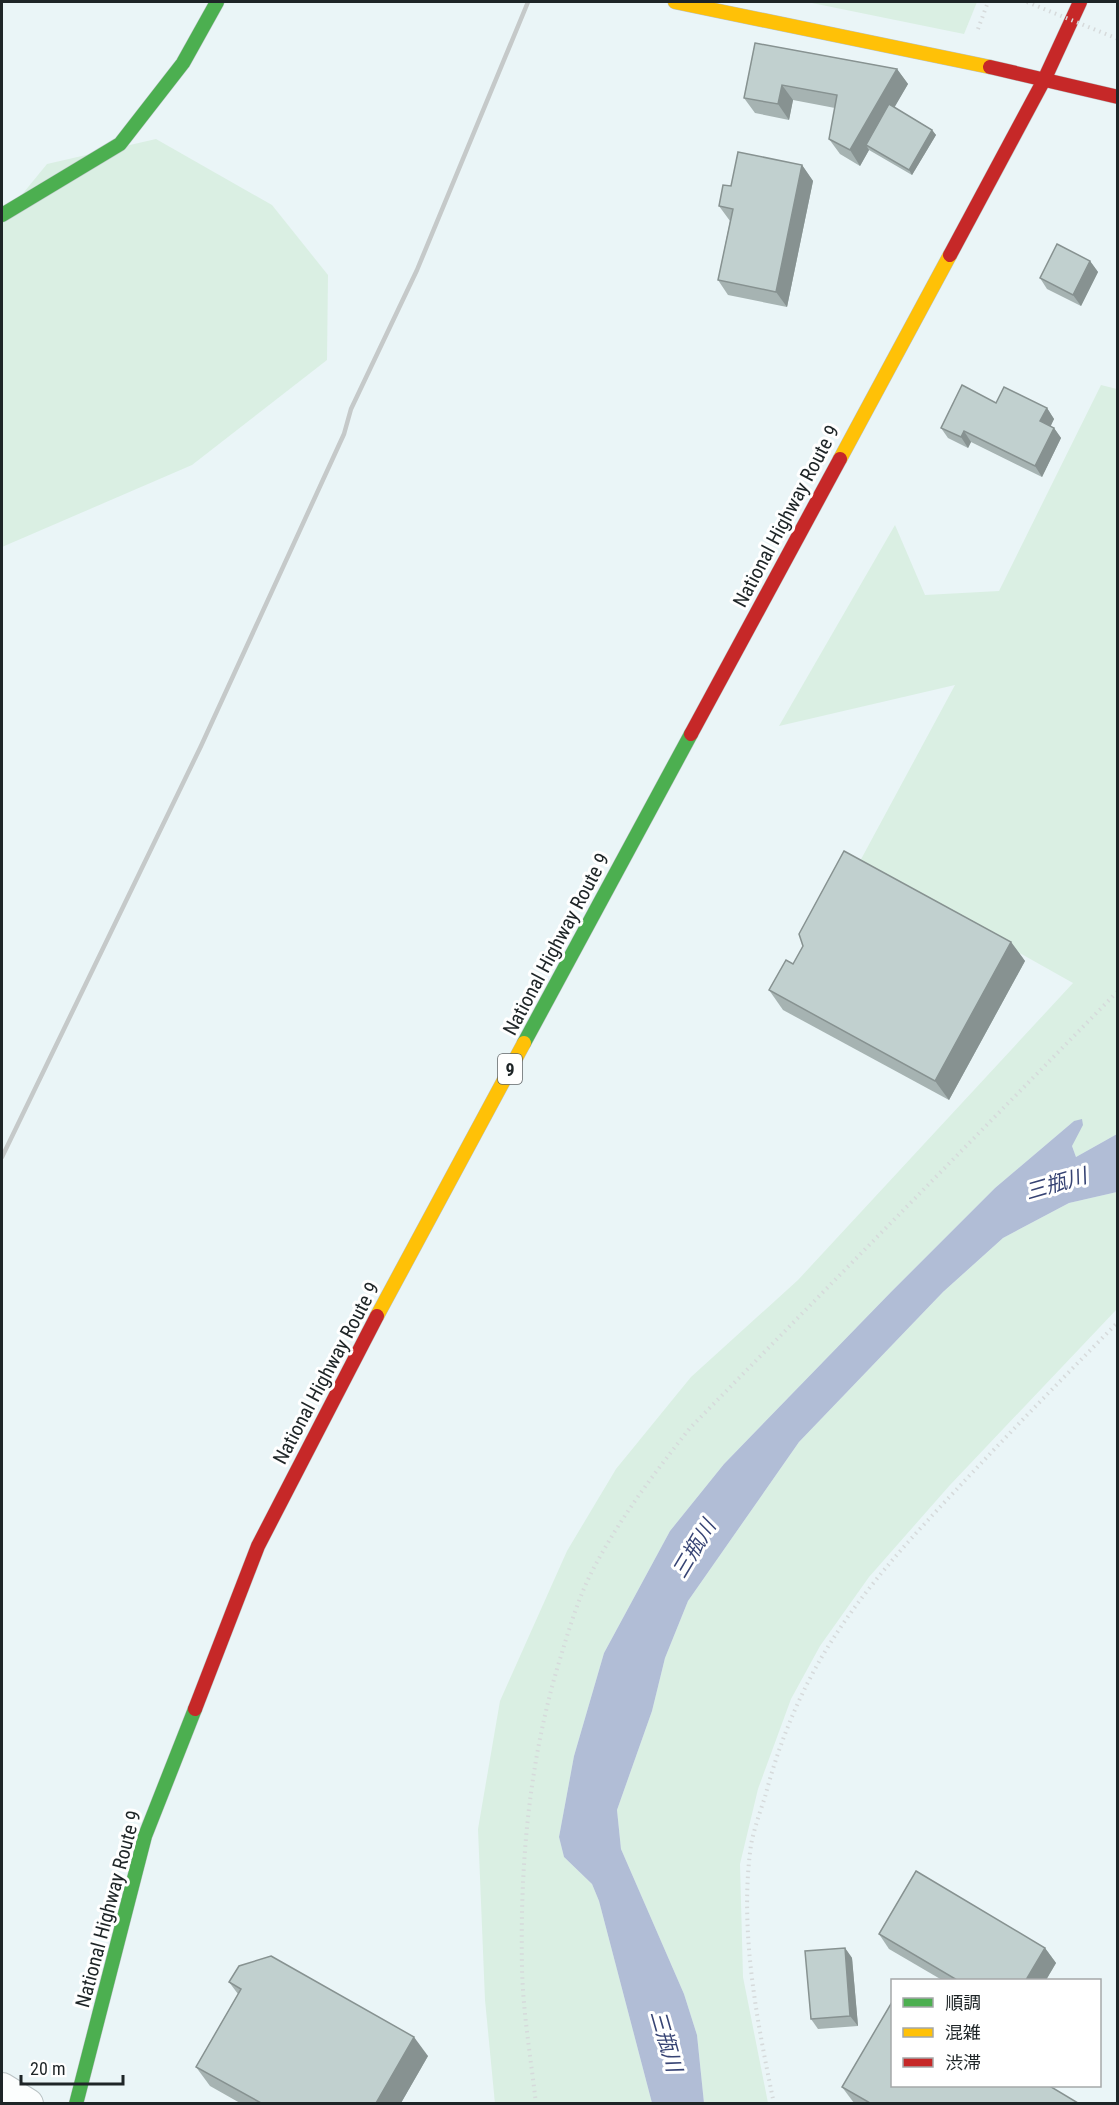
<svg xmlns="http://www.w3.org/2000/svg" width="1119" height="2105" font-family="'Roboto Condensed','Noto Sans JP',sans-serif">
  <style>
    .green { fill: #daefe3 }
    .water { fill: #b1bdd6 }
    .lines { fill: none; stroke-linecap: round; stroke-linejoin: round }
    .street-casing { stroke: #bac3c5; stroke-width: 32 }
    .fast-casing { stroke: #bac3c5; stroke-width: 15 }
    .slow-casing { stroke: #bac3c5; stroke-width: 15 }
    .jam-casing { stroke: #bac3c5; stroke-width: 15 }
    .path { stroke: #d6dadb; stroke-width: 4; stroke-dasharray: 1.5 4.5; stroke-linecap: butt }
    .street { stroke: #fcfefe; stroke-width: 30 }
    .fast { stroke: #4caf50; stroke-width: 14 }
    .slow { stroke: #ffc107; stroke-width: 14 }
    .jam { stroke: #c62828; stroke-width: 14 }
    .rail { stroke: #c5c9c9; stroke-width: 4.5 }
    .path-bridge { stroke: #d6dadb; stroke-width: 4; stroke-dasharray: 1.5 4.5; stroke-linecap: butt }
    .wall { fill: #a6b3b2 }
    .shaded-wall { fill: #879291 }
    .building { fill: #c1d0cf; stroke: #879291; stroke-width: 1.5 }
    .labels { text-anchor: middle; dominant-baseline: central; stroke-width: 6; stroke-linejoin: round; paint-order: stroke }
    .shield { fill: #fff; stroke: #626668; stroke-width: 1.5 }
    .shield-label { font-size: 18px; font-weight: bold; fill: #1e2527 }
    .street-label { font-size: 20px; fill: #1e2527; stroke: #fff }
    .water-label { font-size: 21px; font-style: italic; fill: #374474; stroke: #fff }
  </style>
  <rect width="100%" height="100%" fill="#eaf5f7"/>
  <g class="green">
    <polygon points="807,2 977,2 964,34"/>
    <polygon points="156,139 272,205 328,275 327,360 192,465 2,547 2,219 47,164"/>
    <polygon points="1101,385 1117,389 1117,1134 1076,1157 1072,1146 1074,1121 995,1188 891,1292 724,1464 670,1531 604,1653 574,1756 559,1837 564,1857 592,1884 599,1901 652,2103 495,2104 485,2000 478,1829 500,1701 567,1551 616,1469 691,1377 798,1280 1073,983 859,863 955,685 779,726 895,525 925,595 999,591"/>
    <polygon points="1117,1192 1117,1309 950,1485 869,1577 820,1646 791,1699 758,1789 740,1864 743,1977 768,2103 704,2103 697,2035 684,1994 621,1849 617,1810 652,1711 665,1658 688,1601 799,1442 943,1292 1003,1238 1069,1203"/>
  </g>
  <polygon class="water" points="1082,1119 1083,1125 1072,1146 1076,1157 1117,1134 1117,1192 1069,1203 1003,1238 943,1292 799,1442 688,1601 665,1658 652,1711 617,1810 621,1849 684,1994 697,2035 704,2103 652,2103 599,1901 592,1884 564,1857 559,1837 574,1756 604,1653 670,1531 724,1464 891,1292 995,1188 1074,1121"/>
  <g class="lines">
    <defs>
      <polyline id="street" points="2,2088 28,2104"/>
      <g id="fast">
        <polyline points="2,215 120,144 183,63 217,2"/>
        <polyline points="524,1043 691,734"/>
        <polyline points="76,2104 145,1836 195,1709"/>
      </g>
      <g id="slow">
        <polyline points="675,2 990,67"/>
        <polyline points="840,459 950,255"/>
        <polyline points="377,1316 524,1043"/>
      </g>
      <g id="jam">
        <polyline points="990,67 1118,97"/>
        <polyline points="950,255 1045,78 1080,2"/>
        <polyline points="691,734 840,459"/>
        <polyline points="195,1709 258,1546 377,1316"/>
      </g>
    </defs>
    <use href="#street" class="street-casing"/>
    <use href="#fast" class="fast-casing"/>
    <use href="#slow" class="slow-casing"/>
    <use href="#jam" class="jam-casing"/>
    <g class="path">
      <polyline points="978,29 988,2"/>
      <path d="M536 2104C531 2059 523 2013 522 1968 520 1863 529 1760 560 1659 570 1626 580 1592 597 1562 623 1514 656 1471 690 1428L1118 991"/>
      <path d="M774 2104C757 2021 739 1930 751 1845 754 1829 760 1812 765 1797 778 1746 799 1694 826 1650 862 1591 909 1540 956 1490 1009 1433 1063 1378 1118 1322"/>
    </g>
    <use href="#street" class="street"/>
    <use href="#fast" class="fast"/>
    <use href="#slow" class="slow"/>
    <use href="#jam" class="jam"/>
    <polyline class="rail" points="2,1157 201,746 344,434 351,409 417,270 528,2"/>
    <polyline class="path-bridge" points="1027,2 1118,39"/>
  </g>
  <g class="wall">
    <polygon points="755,43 897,69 908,84 894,107 932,130 936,135 912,175 869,150 860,166 840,154 829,139 835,108 793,100 789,120 755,113 744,98"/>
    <polygon points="802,165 813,181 787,307 728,295 718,280 730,221 719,206 731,186"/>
    <polygon points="1090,261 1098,272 1081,306 1047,289 1040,278"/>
    <polygon points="1047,408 1054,419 1050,426 1054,428 1061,438 1042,477 971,442 968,448 948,438 941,428"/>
    <polygon points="1011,942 1025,961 949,1100 783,1010 769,990 793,964"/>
    <polygon points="879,1934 1045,1948 1056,1963 1046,1980 942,1980 889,1949"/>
    <polygon points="845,1948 852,1958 858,2026 818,2029 811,2019"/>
    <polygon points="229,1982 428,2056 401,2103 240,2103 210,2086 196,2067 238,1994"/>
    <polygon points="842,2087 1078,2103 854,2103"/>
  </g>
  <g class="shaded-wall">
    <polygon points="897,69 908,84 871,148 866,145 869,150 860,166 850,150"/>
    <polygon points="782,85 793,100 789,120 778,104"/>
    <polygon points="932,130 936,135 912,175 909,170"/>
    <polygon points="802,165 813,181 787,307 776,292"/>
    <polygon points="1090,261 1098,272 1081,306 1073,295"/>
    <polygon points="1047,408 1054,419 1048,432 1040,421"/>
    <polygon points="1054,428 1061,438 1042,477 1035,466"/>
    <polygon points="964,431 971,442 968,448 961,437"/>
    <polygon points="1011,942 1025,961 949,1100 935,1081"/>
    <polygon points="845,1948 852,1958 858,2026 850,2016"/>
    <polygon points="1045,1948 1056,1963 1046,1980 1026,1980"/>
    <polygon points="414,2037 428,2056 401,2103 376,2103"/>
  </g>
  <g class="building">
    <polygon points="755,43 897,69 850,150 829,139 837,95 782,85 778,104 744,98"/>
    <polygon points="889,104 932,130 909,170 866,145"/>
    <polygon points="738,152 802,165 776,292 718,280 733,209 719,206 723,185 731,186"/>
    <polygon points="1057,244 1090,261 1073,295 1040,278"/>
    <polygon points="962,385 996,403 1004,387 1047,408 1040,421 1054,428 1035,466 964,431 961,437 941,428"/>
    <polygon points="844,851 1011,942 935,1081 769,990 786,960 793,964 803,946 799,934"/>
    <polygon points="916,1871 1045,1948 1026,1980 957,1980 879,1934"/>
    <polygon points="845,1948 850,2016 811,2019 805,1951"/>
    <polygon points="271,1956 414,2037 376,2103 261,2103 196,2067 241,1989 229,1982 239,1966"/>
    <polygon points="892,2002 892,2085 1048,2085 1078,2103 870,2103 842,2087"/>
  </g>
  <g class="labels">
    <rect class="shield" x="498" y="1054" width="24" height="30" rx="4.5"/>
    <g class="shield-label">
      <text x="510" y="1069">9</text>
    </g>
    <g class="street-label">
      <text transform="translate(786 516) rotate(-62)">National Highway Route 9</text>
      <text transform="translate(556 944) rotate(-62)">National Highway Route 9</text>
      <text transform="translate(326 1373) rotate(-62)">National Highway Route 9</text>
      <text transform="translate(108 1909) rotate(-75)">National Highway Route 9</text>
    </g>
    <g class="water-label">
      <text transform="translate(1056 1184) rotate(-16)">三瓶川</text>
      <text transform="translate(694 1549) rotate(-59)">三瓶川</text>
      <text transform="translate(666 2041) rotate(74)">三瓶川</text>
    </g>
  </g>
  <rect width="1119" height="2105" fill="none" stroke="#1e2527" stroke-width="6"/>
  <rect x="891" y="1979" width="210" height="108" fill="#ffffff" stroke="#a5a8a9" stroke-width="1.5"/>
  <rect x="903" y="1998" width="30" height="9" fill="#4caf50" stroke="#a5a8a9" stroke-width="1.5"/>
  <text x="945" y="2009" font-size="18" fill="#1e2527">順調</text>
  <rect x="903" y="2028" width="30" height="9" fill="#ffc107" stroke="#a5a8a9" stroke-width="1.5"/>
  <text x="945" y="2039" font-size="18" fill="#1e2527">混雑</text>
  <rect x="903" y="2058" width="30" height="9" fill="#c62828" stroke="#a5a8a9" stroke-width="1.5"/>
  <text x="945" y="2069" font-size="18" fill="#1e2527">渋滞</text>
  <path d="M21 2075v9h102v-9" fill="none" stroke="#1e2527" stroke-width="3"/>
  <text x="30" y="2075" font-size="18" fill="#1e2527" stroke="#ffffff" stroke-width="4.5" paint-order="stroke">20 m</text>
</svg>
